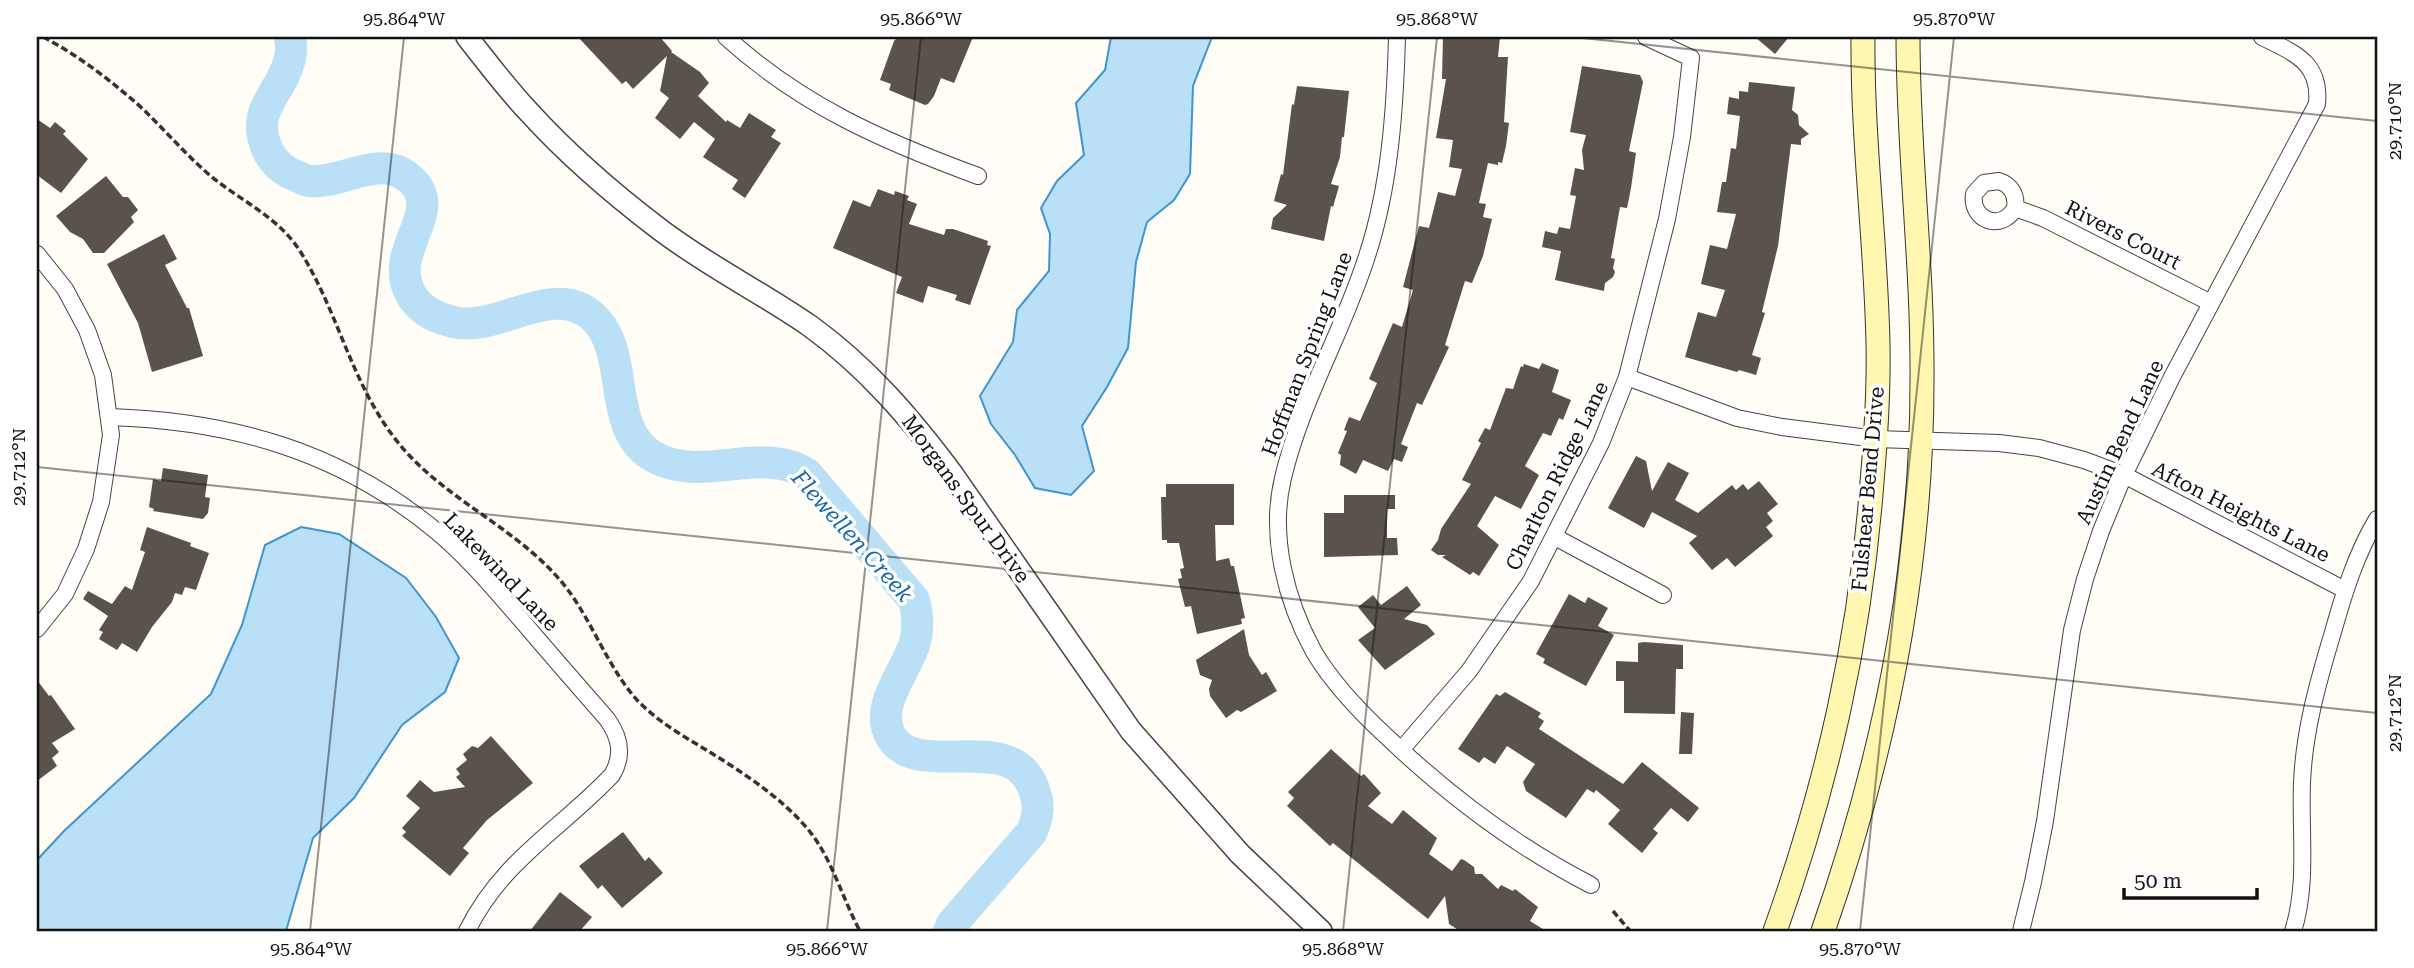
<svg xmlns="http://www.w3.org/2000/svg" width="2414" height="968" font-family="'Roboto Serif',serif">
  <style>
    .water { fill: #b9e0f7; stroke: #3f96cf; stroke-width: 2 }
    .lines { fill: none; stroke-linecap: round; stroke-linejoin: round }
    .river { stroke: #b9e0f7; stroke-width: 32 }
    .building { fill: #5a524d }
    .minor-casing { stroke: #444; stroke-width: 18 }
    .tertiary-casing { stroke: #444; stroke-width: 24 }
    .secondary-casing { stroke: #333; stroke-width: 25 }
    .path { stroke: #333; stroke-width: 3.5; stroke-dasharray: 7 3.5; stroke-linecap: butt }
    .minor { stroke: #fff; stroke-width: 16 }
    .tertiary { stroke: #fff; stroke-width: 21 }
    .secondary { stroke: #fff6b0; stroke-width: 23 }
    .ticks { fill: none; stroke: #111; stroke-width: 2; stroke-opacity: 0.45 }
    .labels { text-anchor: middle; dominant-baseline: central; stroke-width: 7; stroke-linejoin: round; paint-order: stroke }
    .street-label { font-size: 21px; fill: #111; stroke: #fff }
    .water-label { font-size: 23px; font-style: italic; fill: #1768a6; stroke: #fff }
    .neatline { fill: none; stroke: #111; stroke-width: 2.5 }
    .ticks-label { font-size: 18px; text-anchor: middle; fill: #111 }
  </style>
  <rect width="100%" height="100%" fill="#fffdf5"/>
  <g class="water">
    <polygon points="1111,37 1212,37 1193,86 1190,174 1174,200 1147,222 1136,262 1128,348 1107,387 1082,426 1094,471 1071,495 1035,488 1015,455 991,424 980,396 1013,342 1017,310 1049,271 1050,234 1041,208 1057,181 1084,155 1076,103 1105,70"/>
    <polygon points="301,527 339,534 406,578 436,617 459,658 445,692 402,725 354,798 313,838 286,931 37,931 37,860 64,831 211,694 242,625 265,545"/>
  </g>
  <g class="lines">
    <path class="river" d="M290 37C291 43 292 51 290 58 283 93 248 109 268 151 273 162 284 171 294 175 299 177 304 180 309 181 343 185 381 151 411 180 447 213 383 252 413 298 423 312 437 318 453 322 497 333 551 282 591 315 634 351 602 433 658 459 706 482 762 445 807 474L914 600C918 615 919 627 915 642 907 671 873 706 891 737 918 781 1010 728 1033 787 1040 804 1039 816 1031 833L952 924 949 931"/>
  </g>
  <g class="building">
    <polygon points="578,37 660,37 672,51 671,52 700,72 709,83 698,96 726,122 727,120 740,128 749,113 776,130 771,137 781,143 745,198 732,189 738,180 703,157 715,139 694,122 680,139 655,118 669,98 660,91 667,56 633,89 626,81 622,84"/>
    <polygon points="898,37 973,37 954,83 941,78 934,96 928,104 925,105 889,90 891,84 880,80 894,41"/>
    <polygon points="1443,37 1500,37 1498,57 1508,57 1504,122 1509,123 1506,146 1502,163 1498,162 1498,165 1488,163 1479,203 1486,204 1483,217 1492,219 1483,256 1472,283 1465,281 1445,345 1449,347 1422,405 1417,403 1401,444 1408,447 1402,462 1394,459 1388,471 1363,460 1356,474 1340,465 1341,455 1338,453 1347,431 1344,430 1349,417 1360,421 1377,383 1369,379 1393,323 1402,327 1413,290 1403,287 1419,226 1429,228 1438,192 1455,196 1462,169 1449,167 1453,140 1436,138 1446,79 1442,79"/>
    <polygon points="1755,37 1789,37 1775,54"/>
    <polygon points="1582,66 1640,75 1643,82 1629,151 1636,153 1631,188 1627,208 1620,207 1611,258 1615,259 1613,268 1615,272 1613,277 1605,283 1604,291 1555,280 1561,251 1542,247 1545,231 1557,234 1559,227 1570,229 1576,196 1570,195 1575,168 1584,170 1582,150 1586,135 1570,132"/>
    <polygon points="1749,82 1795,87 1792,110 1798,115 1799,125 1809,134 1801,139 1801,145 1791,144 1778,246 1762,312 1765,313 1752,355 1761,358 1756,375 1739,370 1737,372 1685,357 1698,312 1716,317 1725,290 1701,284 1710,245 1727,249 1736,214 1717,212 1722,182 1726,182 1731,148 1736,149 1740,116 1727,114 1729,97 1739,99 1739,91 1748,92"/>
    <polygon points="1297,86 1349,91 1344,137 1342,137 1340,157 1331,184 1339,186 1333,207 1331,206 1324,241 1271,229 1273,218 1287,205 1274,201 1281,174 1283,175 1292,104 1294,105"/>
    <polygon points="37,119 50,128 55,122 66,131 63,134 88,159 61,193 37,175"/>
    <polygon points="106,176 123,197 128,197 138,210 131,217 134,222 104,253 93,253 83,239 70,232 56,216"/>
    <polygon points="878,189 894,195 895,191 909,196 907,200 917,204 909,224 944,235 946,229 953,229 988,241 987,245 991,246 970,305 955,300 957,295 928,286 923,303 896,293 902,277 833,248 853,200 870,207"/>
    <polygon points="164,234 177,259 165,265 187,308 189,308 203,356 152,372 138,323 107,264"/>
    <polygon points="1542,363 1559,370 1552,392 1571,400 1563,420 1559,418 1551,436 1543,433 1525,466 1539,475 1521,509 1495,496 1477,526 1499,545 1479,576 1473,572 1470,575 1442,557 1446,555 1438,555 1431,550 1438,540 1441,529 1471,484 1462,480 1481,443 1478,441 1485,428 1490,430 1506,388 1513,389 1521,366 1523,367 1524,364 1539,369"/>
    <polygon points="1636,456 1646,461 1652,491 1668,462 1689,473 1675,500 1698,513 1732,485 1736,490 1743,484 1748,490 1759,481 1778,504 1767,513 1773,521 1766,527 1773,536 1735,567 1727,558 1712,570 1689,543 1697,536 1652,512 1644,528 1608,508"/>
    <polygon points="163,468 208,475 205,497 210,498 208,513 203,519 153,511 154,509 149,507 153,479 161,481"/>
    <polygon points="1166,484 1234,484 1234,525 1215,525 1216,561 1229,558 1231,566 1234,566 1245,618 1241,619 1242,624 1197,634 1191,606 1185,607 1178,579 1182,578 1180,569 1184,568 1179,543 1167,543 1167,540 1162,540 1161,497 1166,497"/>
    <polygon points="1344,495 1395,495 1395,509 1387,509 1387,538 1397,538 1398,555 1324,557 1324,513 1344,513"/>
    <polygon points="147,527 191,543 190,546 209,553 196,590 185,587 182,595 175,593 172,602 152,627 137,652 122,643 117,650 99,639 103,632 99,630 108,616 83,599 88,591 112,604 125,586 132,590 145,552 140,550"/>
    <polygon points="1407,586 1421,605 1404,619 1427,625 1435,634 1385,670 1358,640 1375,628 1358,607 1373,595 1381,605"/>
    <polygon points="1569,594 1585,603 1588,597 1608,608 1598,626 1614,635 1586,686 1543,663 1545,659 1536,654"/>
    <polygon points="1244,629 1249,655 1262,675 1266,672 1277,691 1241,712 1237,710 1226,718 1210,696 1209,689 1212,680 1200,675 1196,660"/>
    <polygon points="1644,642 1683,645 1683,669 1676,669 1675,714 1624,713 1624,681 1616,681 1616,661 1638,662 1638,643"/>
    <polygon points="37,680 49,696 51,695 75,729 52,743 59,752 52,758 57,766 37,781"/>
    <polygon points="1505,692 1541,713 1538,717 1544,721 1539,729 1623,784 1642,762 1699,808 1688,822 1671,808 1653,829 1658,833 1642,853 1608,824 1620,810 1596,790 1594,793 1587,789 1566,818 1526,791 1523,782 1535,764 1507,746 1495,764 1484,757 1479,763 1458,749 1496,694 1500,696"/>
    <polygon points="1681,712 1694,713 1692,754 1679,754"/>
    <polygon points="491,736 533,783 487,820 463,848 469,853 450,876 402,836 406,832 402,828 420,808 406,796 420,780 434,792 465,787 456,777 460,774 456,769 467,760 463,754 472,746 478,748"/>
    <polygon points="1331,749 1361,776 1364,774 1381,793 1368,806 1392,824 1403,810 1437,838 1429,854 1452,871 1461,859 1464,860 1474,867 1475,874 1482,874 1498,889 1501,885 1513,891 1515,889 1538,907 1530,921 1546,931 1460,931 1449,924 1445,896 1428,919 1333,843 1330,846 1287,806 1294,798 1288,792"/>
    <polygon points="623,832 645,861 649,857 663,873 622,908 602,885 598,889 579,866"/>
    <polygon points="560,892 592,917 580,931 530,931"/>
  </g>
  <g class="lines">
    <defs>
      <g id="minor">
        <path d="M726 37C802 106 883 141 978 176"/>
        <path d="M1397 37C1395 110 1390 186 1367 256 1343 332 1301 401 1283 478 1269 536 1286 601 1314 652 1333 684 1359 711 1386 736 1447 794 1515 846 1591 885"/>
        <path d="M2015 208C2017 195 2011 185 1999 181L1984 183 1974 194C1970 221 2002 232 2015 208L2043 218 2211 303"/>
        <polyline points="37,254 65,289 87,330 103,375 111,435 101,502 86,549 65,594 37,629"/>
        <polyline points="1627,377 1737,418 1782,427 1876,439 1999,443 2039,448 2084,460 2124,475 2345,590"/>
        <path d="M110 417C232 421 339 451 435 530 468 557 495 590 523 622 551 655 579 687 607 719 620 737 624 755 612 775 560 830 502 860 467 931"/>
        <polyline points="1555,537 1663,595"/>
        <polyline points="1401,750 1469,671 1531,581 1601,443 1627,377 1667,219 1682,137 1691,58 1646,37"/>
        <path d="M2021 931 2033 882 2045 821 2072 630 2085 579 2101 531 2124 475 2172 377 2317 104C2321 62 2294 53 2262 37"/>
        <path d="M2293 931C2308 885 2300 831 2302 783 2304 731 2318 682 2333 632 2344 593 2356 554 2377 519"/>
      </g>
      <path id="tertiary" d="M467 37C487 62 506 88 528 111 567 154 612 193 658 228 706 265 761 292 810 326 867 367 912 420 953 475L1131 731 1240 854 1321 931"/>
      <g id="secondary">
        <path d="M1775 931C1828 783 1860 639 1872 482 1876 436 1879 390 1878 344 1876 242 1862 139 1863 37"/>
        <path d="M1823 931C1885 754 1922 569 1922 381 1923 266 1908 152 1908 37"/>
      </g>
    </defs>
    <use href="#minor" class="minor-casing"/>
    <use href="#tertiary" class="tertiary-casing"/>
    <use href="#secondary" class="secondary-casing"/>
    <g class="path">
      <path d="M43 37C76 54 106 77 134 101 159 123 180 149 205 171 236 199 277 215 300 251 342 318 352 392 407 453 452 502 516 529 560 580 591 616 605 664 637 700 657 721 683 736 708 751 742 772 779 796 806 827 832 857 841 896 860 931"/>
      <polyline points="1613,911 1630,931"/>
    </g>
    <use href="#minor" class="minor"/>
    <use href="#tertiary" class="tertiary"/>
    <use href="#secondary" class="secondary"/>
  </g>
  <path class="ticks" d="M1573 37 2377 121M37 467 2377 713M310 931 404 37M827 931 921 37M1343 931 1437 37M1860 931 1954 37M2376 931 2377 921"/>
  <g class="labels">
    <g class="street-label">
      <text transform="translate(2123 235) rotate(27)">Rivers Court</text>
      <text transform="translate(1307 354) rotate(-69)">Hoffman Spring Lane</text>
      <text transform="translate(2120 442) rotate(-65)">Austin Bend Lane</text>
      <text transform="translate(1557 476) rotate(-64)">Charlton Ridge Lane</text>
      <text transform="translate(1868 489) rotate(-85)">Fulshear Bend Drive</text>
      <text transform="translate(966 499) rotate(54)">Morgans Spur Drive</text>
      <text transform="translate(2241 512) rotate(27)">Afton Heights Lane</text>
      <text transform="translate(501 572) rotate(46)">Lakewind Lane</text>
    </g>
    <g class="water-label">
      <text transform="translate(852 536) rotate(48)">Flewellen Creek</text>
    </g>
  </g>
  <rect width="2414" height="968" fill="none" stroke="#ffffff" stroke-width="77"/>
  <path d="M2124 888v10h133v-10" fill="none" stroke="#111111" stroke-width="3.5"/>
  <text x="2134" y="888" font-size="21" fill="#111111" stroke="#ffffff" stroke-width="5" paint-order="stroke">50 m</text>
  <rect x="38" y="38" width="2338" height="892" class="neatline"/>
  <g class="ticks-label">
    <text x="404" y="25">95.864°W</text>
    <text x="921" y="25">95.866°W</text>
    <text x="1437" y="25">95.868°W</text>
    <text x="1954" y="25">95.870°W</text>
    <text transform="translate(2395 121) rotate(-90)" y="6">29.710°N</text>
    <text transform="translate(19 467) rotate(-90)" y="6">29.712°N</text>
    <text transform="translate(2395 713) rotate(-90)" y="6">29.712°N</text>
    <text x="311" y="955">95.864°W</text>
    <text x="827" y="955">95.866°W</text>
    <text x="1343" y="955">95.868°W</text>
    <text x="1860" y="955">95.870°W</text>
  </g>
</svg>
